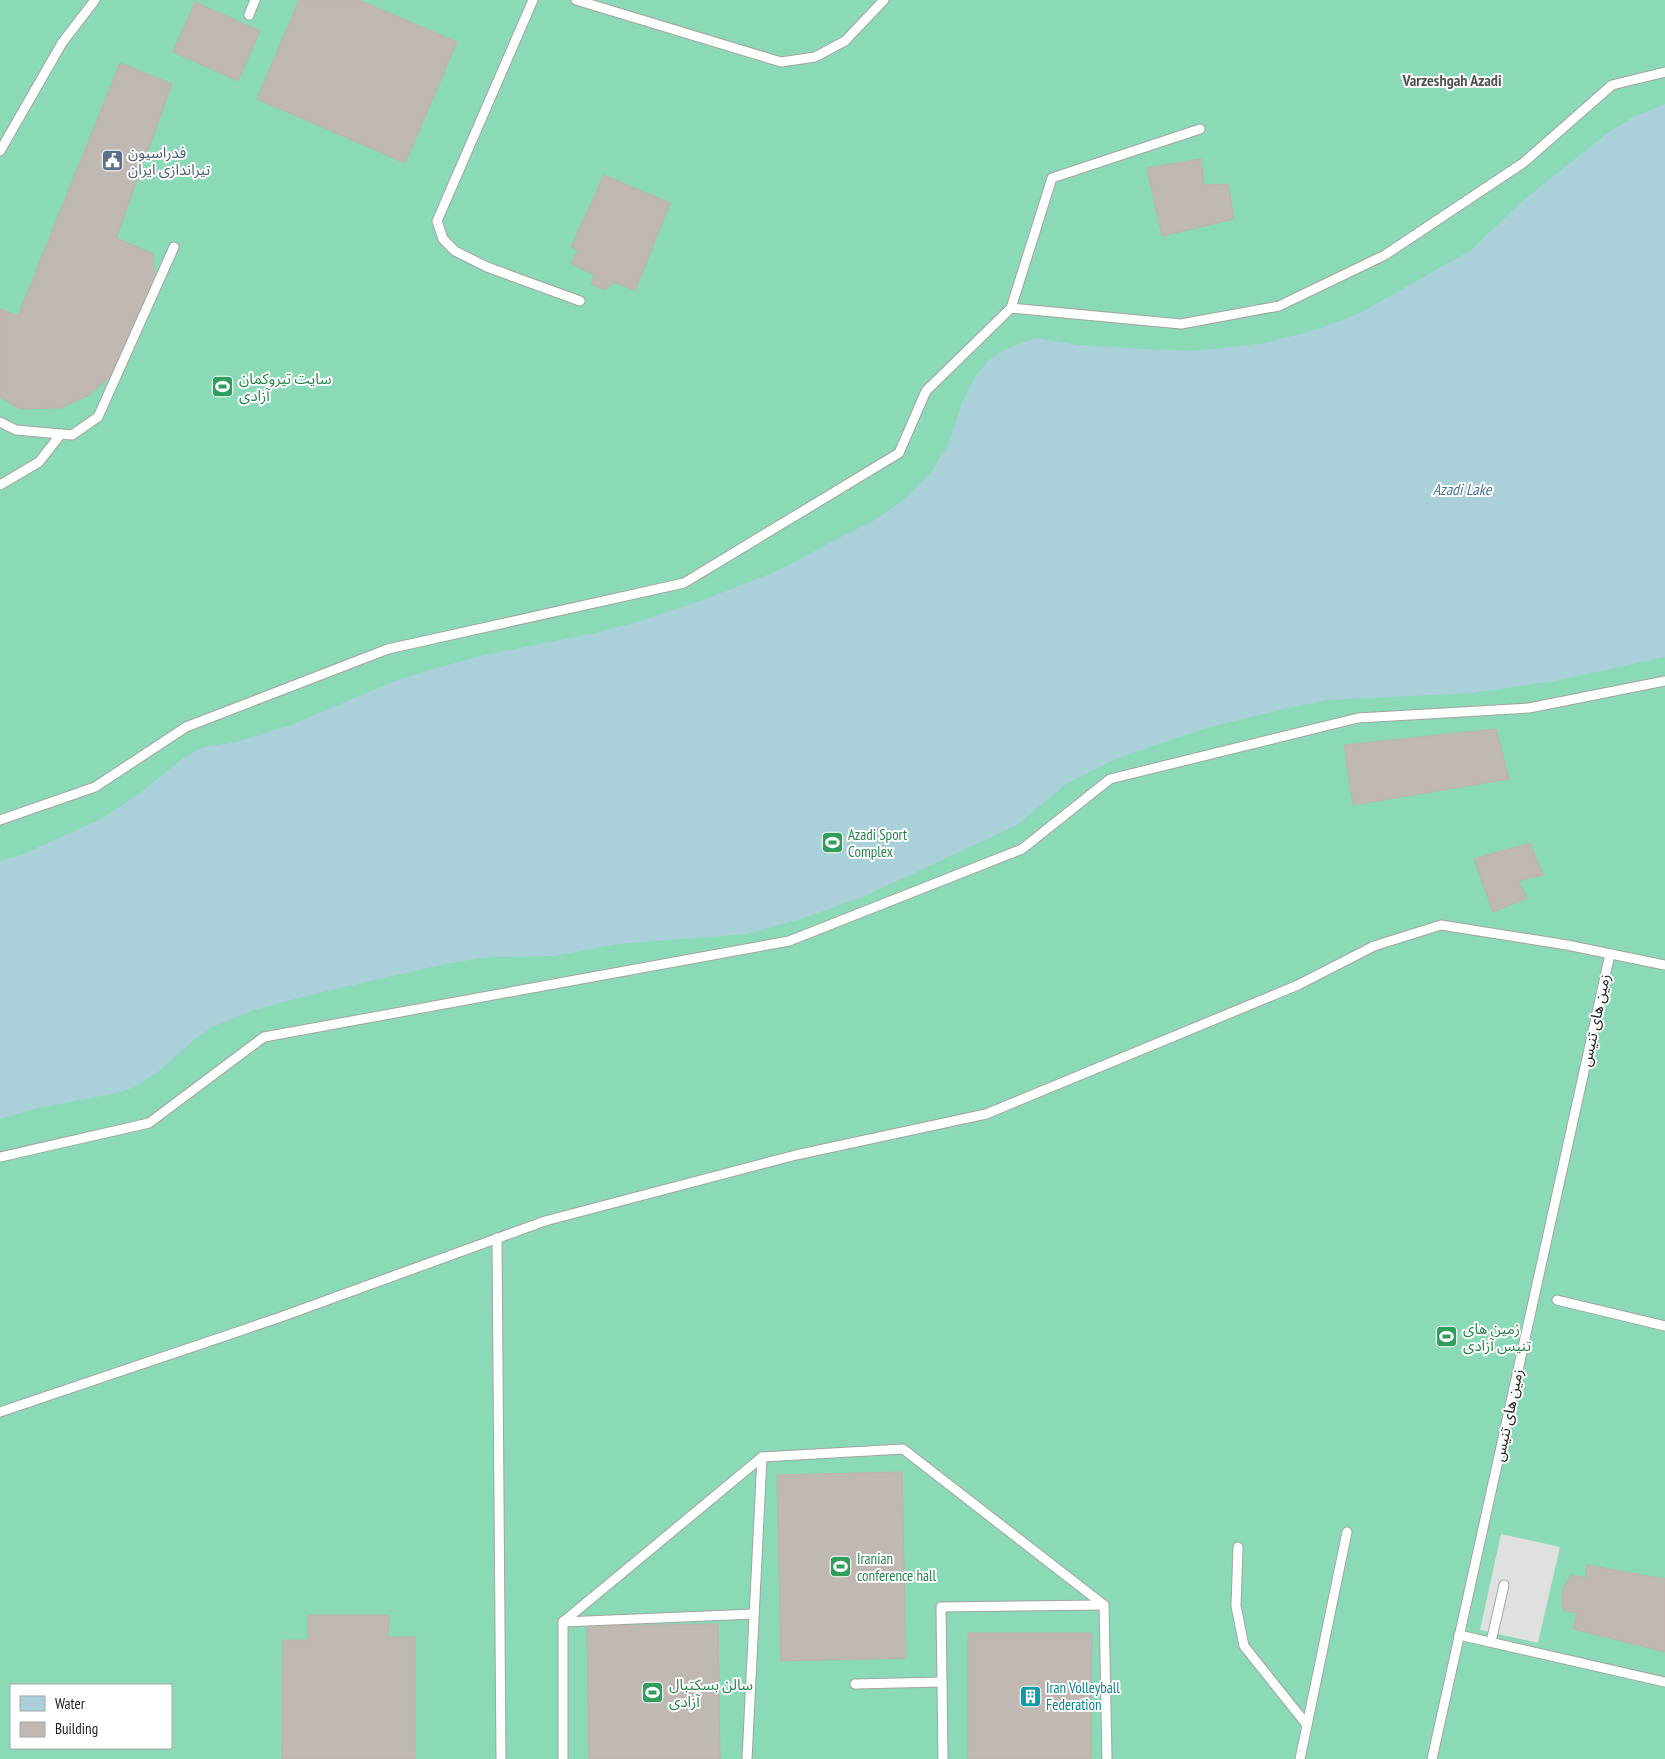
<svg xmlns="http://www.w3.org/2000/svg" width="1665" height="1759" font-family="'PT Sans Narrow','Noto Sans Arabic',sans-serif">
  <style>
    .pitch { fill: #8ad9b7; fill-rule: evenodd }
    .parking { fill: #e0e0e0 }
    .water { fill: #aad1da }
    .building { fill: #c0b8b3; stroke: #c0b3aa }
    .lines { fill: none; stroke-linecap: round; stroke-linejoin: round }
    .lane-casing { stroke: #a4a4a4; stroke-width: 11 }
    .lane { stroke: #fff; stroke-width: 9 }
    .labels { text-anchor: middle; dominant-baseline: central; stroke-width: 4; stroke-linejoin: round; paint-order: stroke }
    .service-label { font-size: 15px; fill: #4e5e75; stroke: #fff; text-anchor: start }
    .leisure-label { font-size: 15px; fill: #27864d; stroke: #fff; text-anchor: start }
    .street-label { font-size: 15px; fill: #202020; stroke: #fff }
    .culture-label { font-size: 15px; fill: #0d838f; stroke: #fff; text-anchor: start }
    .neighbourhood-label { font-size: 16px; font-weight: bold; fill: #535353; stroke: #fff }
    .water-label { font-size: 16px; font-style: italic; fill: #4c769a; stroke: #fff }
  </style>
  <rect width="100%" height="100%" fill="#f0ece7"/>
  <path class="pitch" d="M0 0H1665V1759H0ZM11 1685H171V1748H11Z"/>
  <polygon class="parking" points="1501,1534 1560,1547 1538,1643 1480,1630"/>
  <polygon class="water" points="1665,104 1665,657 1554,681 1472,693 1328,700 1284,709 1206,728 1118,758 1067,783 1017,825 865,896 801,919 747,934 618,944 554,956 489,957 445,964 314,994 254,1010 212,1027 194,1040 159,1071 135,1087 117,1093 33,1109 0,1119 0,861 19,856 101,819 139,794 183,758 204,747 236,742 291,725 395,681 423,672 484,655 590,634 641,621 711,597 777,571 835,540 877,519 905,498 932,471 950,441 962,403 975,377 988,361 1002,351 1019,344 1036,338 1078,345 1125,348 1190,351 1223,348 1265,343 1315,330 1360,313 1471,250 1519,204 1606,134 1633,117"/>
  <g class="building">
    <polygon points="299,0 359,0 457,42 405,163 257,99"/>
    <polygon points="195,2 260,31 238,81 173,52"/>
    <polygon points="120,63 172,84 116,238 153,254 155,283 115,372 89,395 61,408 20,409 0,397 0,309 18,316"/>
    <polygon points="1201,159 1204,185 1228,184 1234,219 1162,236 1147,168"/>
    <polygon points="604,175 670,203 635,291 614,282 605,290 591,284 595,275 571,264 578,250 571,247"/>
    <polygon points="1496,729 1509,779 1353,805 1344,745"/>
    <polygon points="1530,843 1543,875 1518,881 1527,898 1493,912 1474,859"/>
    <polygon points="902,1472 906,1658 781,1661 777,1475"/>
    <polygon points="1587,1565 1665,1579 1665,1652 1573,1629 1577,1613 1563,1610 1562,1597 1564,1587 1571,1575 1585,1578"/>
    <polygon points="308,1615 389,1615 388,1637 415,1637 415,1759 282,1759 283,1640 308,1640"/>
    <polygon points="718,1624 720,1759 589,1759 587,1626"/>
    <polygon points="968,1633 1092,1633 1091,1759 968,1759"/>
  </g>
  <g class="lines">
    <defs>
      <g id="lane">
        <polyline points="533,0 437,221 443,239 455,251 487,267 580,301"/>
        <polyline points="576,0 781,62 815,57 845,41 884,0"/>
        <polyline points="249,15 255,0"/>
        <polyline points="0,151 62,43 95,0"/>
        <polyline points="1011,308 1181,324 1279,306 1385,255 1523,163 1612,85 1665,72"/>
        <polyline points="0,422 16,430 72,435 98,417 174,247"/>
        <polyline points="0,485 39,462 61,434"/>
        <polyline points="0,820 95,787 186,727 388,649 684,583 899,453 926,391 1011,308 1052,178 1200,129"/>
        <polyline points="0,1157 149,1123 264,1037 789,941 1022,849 1110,779 1358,718 1529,708 1665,681"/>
        <polyline points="497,1238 501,1759"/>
        <polyline points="1557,1300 1665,1326"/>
        <polyline points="0,1412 278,1318 545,1221 796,1155 986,1114 1298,985 1374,946 1441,925 1567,945 1665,965"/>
        <polyline points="1238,1547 1236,1606 1244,1646 1307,1725"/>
        <polyline points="563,1622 754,1614"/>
        <polyline points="1459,1635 1665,1682"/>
        <polyline points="1491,1642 1504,1585"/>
        <polyline points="855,1684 942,1682"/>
        <polyline points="563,1759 563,1622 762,1457 903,1449 1104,1605 1107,1759"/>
        <polyline points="747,1759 762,1457"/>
        <polyline points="943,1759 941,1607 1104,1605"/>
        <polyline points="1300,1759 1347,1532"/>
        <polyline points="1432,1759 1610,954"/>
      </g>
    </defs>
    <use href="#lane" class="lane-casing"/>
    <use href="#lane" class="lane"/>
  </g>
  <defs>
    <symbol id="civic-square" viewBox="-11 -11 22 22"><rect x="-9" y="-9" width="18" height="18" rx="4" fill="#5c6f8a" stroke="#fff"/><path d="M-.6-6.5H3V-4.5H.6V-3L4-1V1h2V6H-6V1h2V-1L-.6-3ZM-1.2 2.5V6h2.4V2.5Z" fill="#fff"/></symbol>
    <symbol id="stadium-square" viewBox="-11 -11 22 22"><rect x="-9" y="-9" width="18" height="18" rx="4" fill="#2e9e5b" stroke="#fff"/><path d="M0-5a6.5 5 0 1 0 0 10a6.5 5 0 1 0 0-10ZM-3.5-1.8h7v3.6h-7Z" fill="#fff"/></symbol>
    <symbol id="building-square" viewBox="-11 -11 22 22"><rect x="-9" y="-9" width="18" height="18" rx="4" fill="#0f9aa8" stroke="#fff"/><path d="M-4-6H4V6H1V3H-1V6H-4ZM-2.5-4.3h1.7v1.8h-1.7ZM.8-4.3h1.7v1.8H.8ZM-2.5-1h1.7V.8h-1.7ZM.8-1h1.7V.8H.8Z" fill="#fff"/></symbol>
  </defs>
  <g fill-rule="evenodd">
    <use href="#civic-square" x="100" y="148" width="25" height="25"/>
    <use href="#stadium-square" x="210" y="374" width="25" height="25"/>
    <use href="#stadium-square" x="820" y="830" width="25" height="25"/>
    <use href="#stadium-square" x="1434" y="1324" width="25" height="25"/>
    <use href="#stadium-square" x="828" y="1554" width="25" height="25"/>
    <use href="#stadium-square" x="640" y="1680" width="25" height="25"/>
    <use href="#building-square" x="1018" y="1684" width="25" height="25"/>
  </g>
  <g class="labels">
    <g class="service-label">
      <text x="128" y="152">فدراسیون<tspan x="128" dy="17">تیراندازی ایران</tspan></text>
    </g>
    <g class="leisure-label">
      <text x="239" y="378">سایت تیروکمان<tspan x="239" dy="17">آزادی</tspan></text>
      <text x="848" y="834">Azadi Sport<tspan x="848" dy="17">Complex</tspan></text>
      <text x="1463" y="1328">زمین های<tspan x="1463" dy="17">تنیس آزادی</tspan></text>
      <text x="857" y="1558">Iranian<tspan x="857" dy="17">conference hall</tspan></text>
      <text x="669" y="1684">سالن بسکتبال<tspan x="669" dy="17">آزادی</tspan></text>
    </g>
    <g class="street-label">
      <text transform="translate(1595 1020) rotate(-78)">زمین های تنیس</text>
      <text transform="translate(1508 1415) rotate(-78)">زمین های تنیس</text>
    </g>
    <g class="culture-label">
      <text x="1046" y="1687">Iran Volleyball<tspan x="1046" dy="17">Federation</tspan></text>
    </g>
    <g class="neighbourhood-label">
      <text x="1452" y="80">Varzeshgah Azadi</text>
    </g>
    <g class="water-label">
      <text x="1462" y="489">Azadi Lake</text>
    </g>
  </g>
  <rect x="10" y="1684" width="162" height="65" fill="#ffffff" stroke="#a6a6a6"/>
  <rect x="20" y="1696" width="25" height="15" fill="#aad1da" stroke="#a6a6a6"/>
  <text x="55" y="1709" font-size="15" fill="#202020">Water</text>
  <rect x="20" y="1722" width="25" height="15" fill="#c0b8b3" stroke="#a6a6a6"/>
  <text x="55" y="1734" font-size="15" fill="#202020">Building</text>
</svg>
